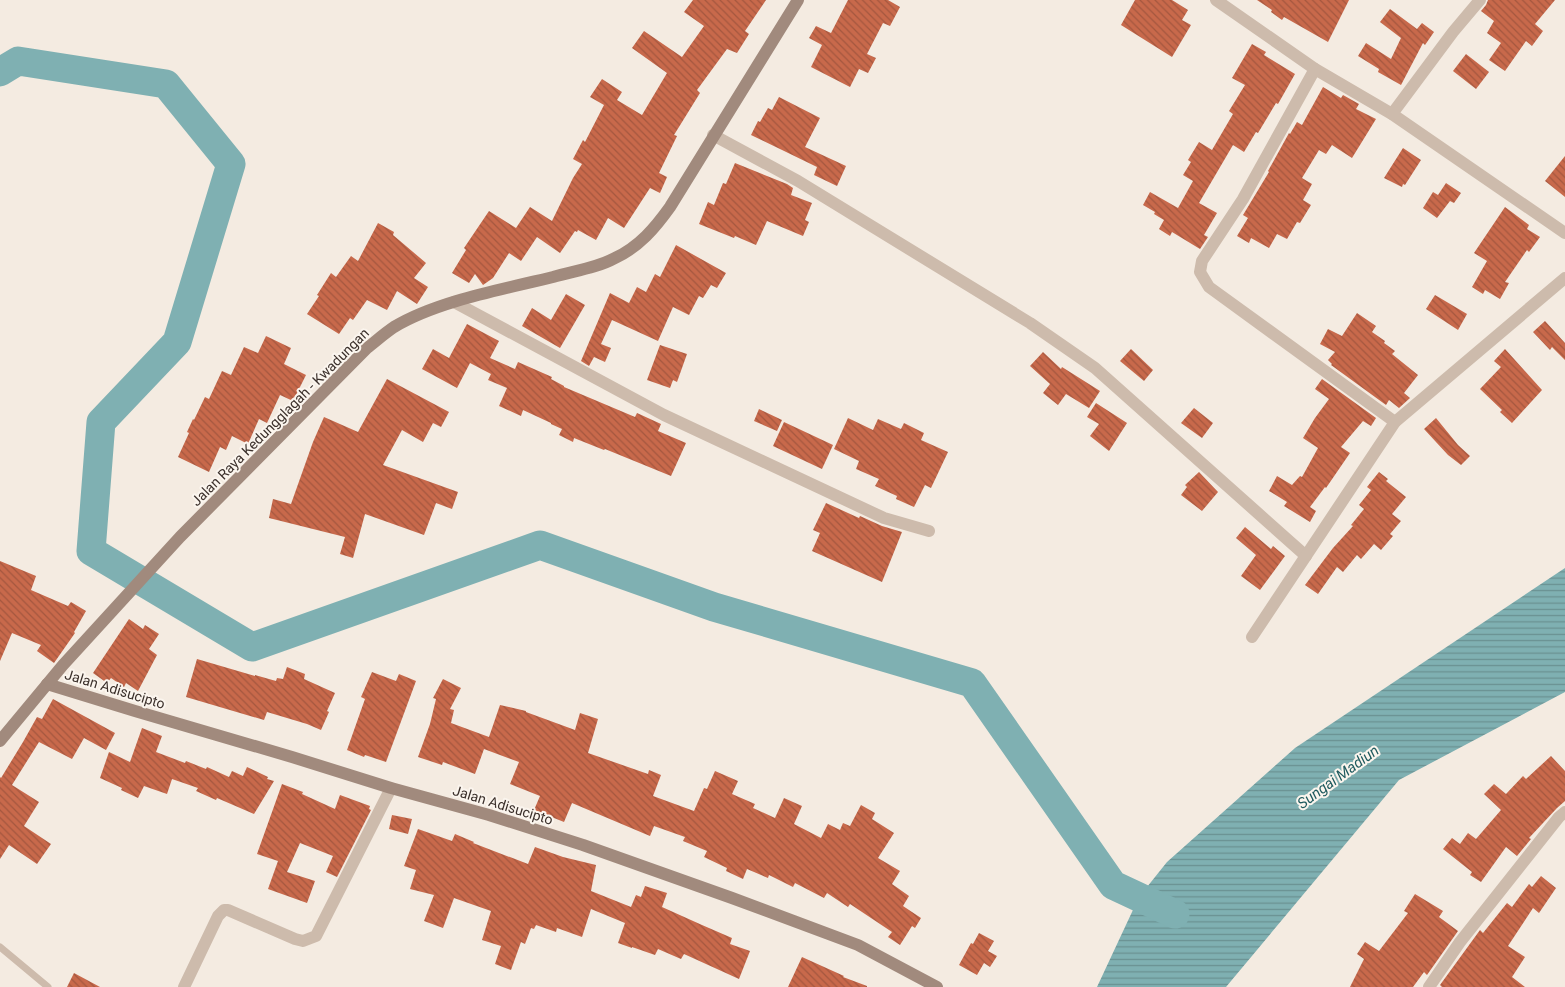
<svg xmlns="http://www.w3.org/2000/svg" width="1565" height="987" font-family="Roboto,sans-serif">
  <style>
    .water { fill: url(#water-rules) }
    .lines { fill: none; stroke-linecap: round; stroke-linejoin: round }
    .river { stroke: #7fb0b2; stroke-width: 29 }
    .building { fill: url(#building-back-hatch) }
    .lane { stroke: #cdbbac; stroke-width: 7 }
    .street { stroke: #cdbbac; stroke-width: 12 }
    .secondary { stroke: #a18a7d; stroke-width: 12 }
    .labels { text-anchor: middle; dominant-baseline: central; stroke-width: 4; stroke-linejoin: round; paint-order: stroke }
    .street-label { font-size: 14px; fill: #3b302b; stroke: #fbf5ee }
    .water-label { font-size: 15px; font-style: italic; fill: #1f5a5e; stroke: #fbf5ee }
  </style>
  <defs>
    <pattern id="water-rules" width="6" height="5" patternUnits="userSpaceOnUse" patternTransform="scale(1.25)"><rect width="6" height="5" fill="#7fb0b2"/><path d="M0 2.5h6" fill="none" stroke="#699091"/></pattern>
    <pattern id="building-back-hatch" width="6" height="6" patternUnits="userSpaceOnUse" patternTransform="scale(1.25)"><rect width="6" height="6" fill="#c8694b"/><path d="M-1 5l2 2M0 0l6 6M5-1l2 2" fill="none" stroke="#a4573f"/></pattern>
  </defs>
  <rect width="100%" height="100%" fill="#f4ebe1"/>
  <polygon class="water" points="1565,568 1565,692 1399,780 1226,987 1097,987 1139,897 1167,862 1295,748"/>
  <g class="lines">
    <polyline class="river" points="0,72 18,61 166,84 231,164 177,342 101,422 91,551 252,647 540,545 714,607 972,683 1113,885 1175,914"/>
  </g>
  <g class="building">
    <polygon points="693,0 766,0 745,31 749,34 737,53 727,49 697,90 700,93 674,135 677,136 659,173 667,177 660,193 650,188 624,228 608,218 596,240 578,230 577,232 575,231 560,253 537,237 521,261 509,253 493,278 483,285 475,274 469,283 452,273 466,250 464,248 489,211 516,228 530,207 552,221 573,178 582,164 573,159 583,140 585,142 604,105 590,97 602,79 622,92 617,100 642,115 667,73 632,48 644,31 682,57 704,26 684,12"/>
    <polygon points="848,0 888,0 900,7 890,26 883,23 867,54 876,58 868,73 859,69 850,87 811,67 822,45 809,38 816,26 831,33"/>
    <polygon points="1135,0 1172,0 1188,10 1182,20 1191,25 1172,57 1121,25"/>
    <polygon points="1257,0 1349,0 1328,42 1284,17 1282,20 1271,12 1272,10"/>
    <polygon points="1488,0 1555,0 1535,24 1543,31 1532,46 1526,41 1505,71 1489,60 1501,43 1487,33 1494,21 1481,11 1486,5"/>
    <polygon points="1390,9 1417,29 1422,23 1434,32 1425,45 1423,43 1401,85 1378,72 1379,69 1358,56 1366,43 1391,59 1401,38 1380,22"/>
    <polygon points="1252,44 1266,52 1264,55 1295,74 1278,104 1276,103 1258,133 1256,132 1244,152 1233,145 1199,203 1217,213 1204,235 1208,237 1200,249 1172,232 1170,236 1159,229 1164,220 1154,214 1155,212 1143,205 1150,192 1178,208 1193,181 1183,175 1191,162 1188,160 1199,142 1212,150 1233,114 1229,111 1245,85 1232,78"/>
    <polygon points="1466,54 1489,72 1476,89 1453,71"/>
    <polygon points="1323,87 1341,98 1343,95 1359,104 1356,109 1376,119 1352,158 1332,145 1326,154 1319,150 1302,178 1312,184 1303,200 1311,205 1300,223 1297,222 1287,239 1277,234 1269,248 1251,238 1249,243 1237,236 1248,218 1243,215 1269,172 1268,171 1289,133 1290,134 1297,122 1302,125"/>
    <polygon points="779,97 820,118 805,147 846,166 837,186 814,175 817,167 751,135 758,121 760,122 768,108 772,110"/>
    <polygon points="1403,148 1421,160 1405,185 1403,184 1402,187 1384,178"/>
    <polygon points="1565,156 1565,197 1545,181"/>
    <polygon points="735,163 787,184 793,188 791,195 812,203 805,220 809,222 803,236 767,221 756,245 735,236 734,238 699,224 708,202 714,205 723,183 726,184"/>
    <polygon points="1446,183 1461,193 1454,203 1450,201 1437,218 1423,208 1433,192 1438,195"/>
    <polygon points="1505,207 1529,225 1527,229 1540,237 1529,252 1527,250 1505,282 1509,283 1500,299 1485,290 1483,294 1472,287 1487,261 1474,253"/>
    <polygon points="378,223 394,232 393,235 426,263 414,278 428,287 417,304 397,291 387,310 367,300 353,320 350,318 339,334 307,314 319,296 317,295 331,273 336,277 351,256 358,261"/>
    <polygon points="676,245 726,273 717,288 711,285 703,298 699,296 689,315 673,307 658,341 612,320 601,344 611,348 605,362 594,357 589,366 581,361 610,293 629,303 637,287 646,292 655,274 660,277"/>
    <polygon points="566,294 585,305 560,348 522,326 532,308 551,320"/>
    <polygon points="1435,295 1467,314 1458,330 1426,309"/>
    <polygon points="1357,313 1376,326 1372,332 1385,341 1384,343 1395,351 1392,354 1418,375 1404,393 1410,398 1399,408 1389,400 1386,405 1331,365 1332,364 1328,360 1335,352 1320,344 1328,329 1342,336"/>
    <polygon points="1545,321 1565,343 1565,360 1552,347 1550,350 1533,332"/>
    <polygon points="467,324 499,341 490,358 515,369 518,362 552,377 551,379 564,386 564,387 635,417 637,413 661,424 658,431 686,443 671,476 605,449 604,450 574,438 573,442 559,435 562,429 551,424 551,423 523,410 521,416 499,406 507,388 488,380 491,374 470,363 457,388 422,369 433,349 449,358"/>
    <polygon points="266,336 291,348 284,364 306,375 293,401 280,395 267,423 259,419 248,444 232,436 226,450 220,447 209,472 178,457 189,433 187,432 193,419 194,420 205,397 209,399 222,371 231,375 244,347 258,353"/>
    <polygon points="660,345 687,354 677,382 673,380 670,388 647,380"/>
    <polygon points="1131,349 1153,370 1144,381 1120,361"/>
    <polygon points="1505,349 1542,390 1512,423 1500,412 1502,410 1480,389 1501,367 1494,361"/>
    <polygon points="1043,352 1061,369 1062,367 1100,391 1089,408 1066,394 1058,405 1043,393 1050,384 1030,366"/>
    <polygon points="387,379 449,412 441,427 433,423 423,442 402,430 383,465 458,492 452,509 436,503 424,535 365,514 353,558 340,554 345,537 269,518 273,499 291,504 313,442 324,417 358,432"/>
    <polygon points="1322,379 1376,418 1371,426 1363,421 1341,447 1350,453 1326,488 1325,487 1310,507 1316,511 1310,522 1284,506 1287,502 1269,491 1277,476 1292,485 1300,476 1302,477 1318,448 1303,438 1315,418 1329,399 1315,389"/>
    <polygon points="1096,403 1127,423 1109,451 1090,436 1099,424 1087,417"/>
    <polygon points="1194,408 1213,423 1202,438 1181,423"/>
    <polygon points="759,409 782,420 777,431 754,421"/>
    <polygon points="848,418 873,430 878,419 901,429 904,423 924,433 921,440 948,452 931,488 925,485 914,507 896,499 897,496 875,486 879,479 856,469 859,461 834,449"/>
    <polygon points="1436,418 1458,445 1470,456 1461,465 1448,455 1424,429"/>
    <polygon points="784,422 833,445 822,469 773,446"/>
    <polygon points="1199,472 1218,492 1202,511 1181,495 1187,487 1185,485"/>
    <polygon points="1379,472 1388,479 1386,481 1406,497 1392,514 1401,521 1390,534 1393,536 1381,550 1374,544 1361,559 1357,555 1343,572 1337,567 1318,594 1305,585 1333,548 1353,526 1351,525 1364,509 1359,505 1371,490 1367,487"/>
    <polygon points="826,503 859,518 860,516 882,526 902,532 882,582 812,551 820,533 813,530"/>
    <polygon points="1245,527 1271,549 1273,546 1285,556 1260,590 1241,576 1256,555 1236,538"/>
    <polygon points="0,561 36,576 31,590 68,606 71,602 86,611 74,632 75,633 54,663 37,651 41,645 12,633 0,661"/>
    <polygon points="129,619 143,629 145,625 159,634 149,649 157,655 138,691 126,683 124,687 111,678 107,683 93,673"/>
    <polygon points="197,659 255,676 255,675 276,681 277,678 283,679 287,667 305,674 304,679 335,693 327,711 329,712 321,730 307,724 267,712 264,720 186,697"/>
    <polygon points="372,672 396,681 399,674 416,681 386,762 365,755 364,757 347,750 365,699 361,697"/>
    <polygon points="443,679 461,688 450,709 454,710 451,723 489,737 500,705 526,711 526,712 575,730 580,713 598,719 588,753 648,774 649,770 661,775 653,796 694,811 704,788 707,789 715,771 738,781 732,794 755,804 753,808 775,818 784,798 802,806 794,824 821,838 828,824 840,830 843,823 850,826 861,805 875,813 872,819 894,833 878,858 900,871 892,884 909,896 903,906 921,918 915,928 912,926 900,945 888,937 892,932 850,904 848,907 827,893 824,898 795,883 793,887 769,875 768,878 747,869 743,879 726,871 727,868 704,857 707,851 683,841 685,837 654,826 650,836 572,803 564,822 534,810 540,796 510,784 519,762 484,749 475,774 443,762 442,765 418,757 430,724 436,699 433,698"/>
    <polygon points="53,699 115,733 106,750 84,738 72,759 39,742 12,785 39,802 24,826 51,844 37,864 9,845 0,859 0,777 1,778 23,742 37,717 42,719"/>
    <polygon points="142,728 162,736 156,752 185,763 186,761 206,769 207,767 229,777 232,771 243,776 247,767 268,777 267,779 274,781 254,814 217,798 216,800 196,791 198,788 172,779 167,794 144,786 138,798 121,790 122,788 100,778 109,752 130,762"/>
    <polygon points="1551,756 1565,771 1565,801 1557,808 1529,838 1531,839 1517,856 1506,847 1481,882 1470,875 1472,872 1443,849 1452,838 1460,844 1468,833 1476,839 1501,810 1484,794 1494,784 1506,794 1523,776 1526,779"/>
    <polygon points="282,784 303,792 302,794 335,809 340,795 370,806 369,809 371,810 337,877 326,872 333,856 300,843 287,872 315,881 307,903 268,889 278,861 257,854"/>
    <polygon points="392,815 412,819 408,834 389,829"/>
    <polygon points="418,829 452,841 455,834 474,842 473,843 528,864 535,847 563,857 596,865 591,891 631,907 636,895 641,897 645,886 667,893 662,907 702,925 732,938 730,944 750,951 739,979 684,954 681,959 658,949 655,955 632,947 632,948 618,943 625,923 591,909 582,937 557,928 556,932 536,925 534,929 531,928 525,944 521,942 511,970 495,964 501,946 482,940 491,911 454,898 443,928 424,921 434,895 410,889 416,870 404,866"/>
    <polygon points="1541,876 1556,888 1539,913 1533,908 1508,946 1525,957 1512,977 1525,987 1442,987 1440,985 1480,930 1483,933 1507,903 1512,907 1529,884 1532,887"/>
    <polygon points="1415,894 1443,911 1439,917 1458,931 1427,975 1424,972 1413,987 1350,987 1364,959 1357,954 1365,942 1379,951 1408,913 1404,911"/>
    <polygon points="979,933 994,941 988,951 997,956 990,967 984,963 977,975 959,965 971,943 973,944"/>
    <polygon points="802,957 844,976 843,977 867,986 867,987 788,987"/>
    <polygon points="74,973 100,987 67,987"/>
  </g>
  <g class="lines">
    <polyline class="lane" points="0,947 48,987"/>
    <g class="street">
      <polyline points="1216,0 1315,69 1392,114 1565,233"/>
      <polyline points="1315,69 1243,199 1202,261 1200,272 1209,287 1395,422"/>
      <polyline points="1392,114 1453,32 1480,0"/>
      <polyline points="713,135 798,181 1030,323 1095,368 1306,556"/>
      <polyline points="454,302 664,415 884,518 929,531"/>
      <polyline points="1252,637 1395,422 1565,278"/>
      <polyline points="184,987 218,916 224,910 228,910 295,939 303,941 316,936 391,788"/>
      <polyline points="1429,987 1460,942 1559,817 1565,812"/>
    </g>
    <g class="secondary">
      <polyline points="47,684 135,711 292,757 391,788 489,815 583,845 732,898 858,945 937,987"/>
      <path d="M0 741 63 665 180 537 367 348C376 341 385 333 394 327 437 301 504 289 553 277 574 271 597 268 615 258 639 247 655 228 670 207L798 0"/>
    </g>
  </g>
  <g class="labels">
    <g class="street-label">
      <text transform="translate(280 417) rotate(-45)">Jalan Raya Kedungglagah - Kwadungan</text>
      <text transform="translate(115 689) rotate(17)">Jalan Adisucipto</text>
      <text transform="translate(503 805) rotate(17)">Jalan Adisucipto</text>
    </g>
    <g class="water-label">
      <text transform="translate(1338 777) rotate(-36)">Sungai Madiun</text>
    </g>
  </g>
</svg>
